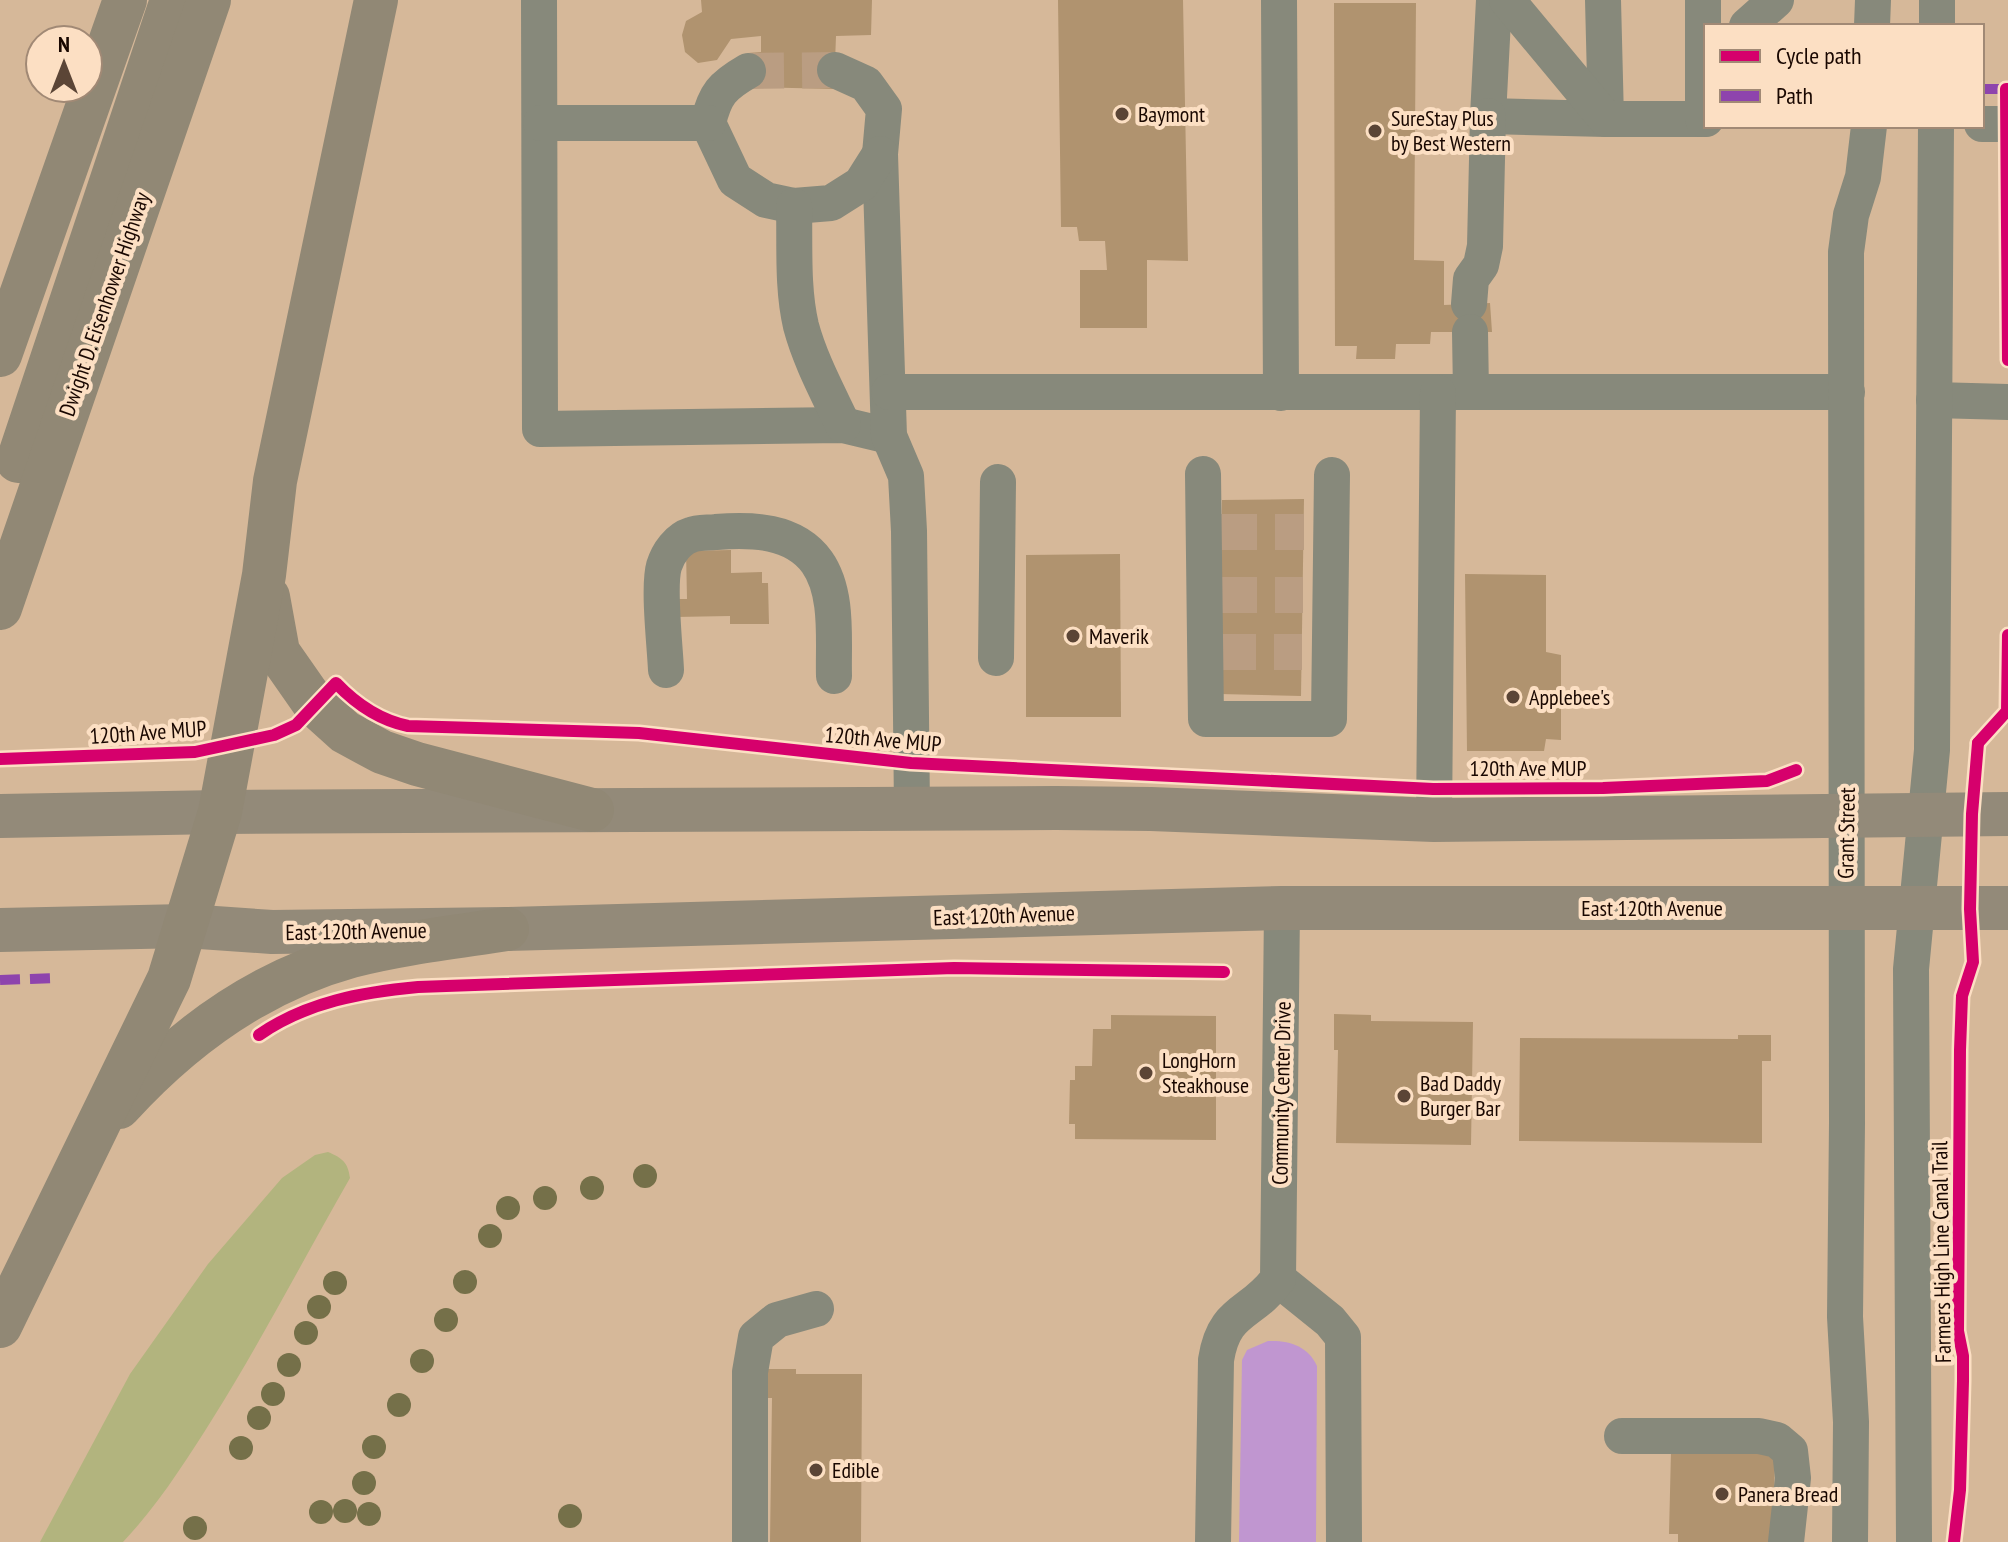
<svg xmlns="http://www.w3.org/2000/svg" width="2008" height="1542" font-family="'PT Sans Narrow',sans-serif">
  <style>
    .green { fill: #b2b47e }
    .water { fill: #c096d0 }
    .building { fill: #b0936f }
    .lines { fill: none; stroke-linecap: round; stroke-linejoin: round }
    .minor-tunnel { stroke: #ba9d82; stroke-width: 36; stroke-dasharray: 36 18; stroke-linecap: butt }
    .minor { stroke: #87897b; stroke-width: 36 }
    .major { stroke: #938a79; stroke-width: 44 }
    .highway { stroke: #918875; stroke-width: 44 }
    .quiet { stroke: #8e44ad; stroke-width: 10; stroke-dasharray: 20 10; stroke-linecap: butt }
    .cycleway-casing { stroke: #fcdfc3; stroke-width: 17 }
    .cycleway { stroke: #d6006c; stroke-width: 12 }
    .tree { fill: #757049 }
    .poi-dot { fill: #5b4536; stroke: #fcdfc3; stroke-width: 3 }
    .labels { text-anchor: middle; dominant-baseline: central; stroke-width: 8; stroke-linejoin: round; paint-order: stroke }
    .poi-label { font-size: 22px; fill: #190700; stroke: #fcdfc3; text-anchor: start }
    .street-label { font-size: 22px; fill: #190700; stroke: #fcdfc3 }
  </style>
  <rect width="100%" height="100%" fill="#d6b899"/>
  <path class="green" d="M328 1152C342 1158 348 1162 350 1178 304 1258 262 1340 213 1418 186 1461 158 1505 123 1542H40L130 1374 208 1264 282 1178 315 1155Z"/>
  <path class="water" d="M1268 1341C1289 1340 1308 1346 1317 1366L1316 1542H1239L1242 1360 1247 1350Z"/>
  <g class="building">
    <polygon points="701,0 872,0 871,35 836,36 834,89 748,87 748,53 761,52 761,36 731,39 717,60 698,63 685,52 682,35 686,21 702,12"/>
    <polygon points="1058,0 1183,0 1188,261 1147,260 1147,328 1080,328 1080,270 1107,270 1105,241 1079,241 1077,227 1061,227"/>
    <polygon points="1334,3 1416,3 1414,260 1444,261 1444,305 1490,303 1492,332 1431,332 1430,344 1396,344 1395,359 1356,359 1357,346 1335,346"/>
    <polygon points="1304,499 1301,696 1220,694 1222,500"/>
    <polygon points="731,550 731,573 762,572 762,583 768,583 769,624 730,624 730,616 675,617 675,599 687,599 686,551"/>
    <polygon points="1120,554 1121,717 1026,717 1026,555"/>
    <polygon points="1465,574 1546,575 1546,652 1561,655 1561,740 1546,739 1544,751 1467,751"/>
    <polygon points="1334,1014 1371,1015 1371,1021 1473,1022 1471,1145 1336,1143 1338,1050 1334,1050"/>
    <polygon points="1111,1015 1216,1016 1216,1140 1075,1139 1075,1124 1069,1124 1070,1080 1075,1080 1075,1066 1092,1066 1093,1029 1111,1029"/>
    <polygon points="1738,1035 1771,1035 1771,1061 1762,1061 1762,1143 1519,1141 1520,1038 1738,1039"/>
    <polygon points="767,1369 796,1369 796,1374 862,1374 861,1542 770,1542 772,1398 767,1398"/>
    <polygon points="1671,1451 1775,1454 1773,1542 1678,1542 1678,1534 1669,1534"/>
  </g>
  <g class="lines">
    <g class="minor-tunnel">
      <polyline points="748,71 835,70"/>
      <polyline points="1221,532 1304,532"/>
      <polyline points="1221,595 1303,595"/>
      <polyline points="1220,652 1302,652"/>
    </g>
    <g class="minor">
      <polyline points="539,0 540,429 843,425 889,436"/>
      <polyline points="1279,0 1281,393"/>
      <polyline points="1494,0 1488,116 1606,119 1603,0"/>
      <polyline points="1507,0 1606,119 1706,119"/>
      <polyline points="1747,26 1776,0"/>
      <polyline points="1872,26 1873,0"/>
      <polyline points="1937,26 1937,0"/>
      <polyline points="835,70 866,84 884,109 880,154 889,436 906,476 909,531 912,809"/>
      <path d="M748 71C722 86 715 94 708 123L735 180 766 200 794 206 831 203 861 184 880 154"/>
      <polyline points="1703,119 1703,0"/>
      <polyline points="541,123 708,123"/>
      <polyline points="1982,124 2008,124"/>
      <path d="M794 206C795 245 792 288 801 326 810 360 828 393 843 425"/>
      <polyline points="1469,304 1471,279 1481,265 1485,246 1488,116"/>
      <polyline points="1470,332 1471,392"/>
      <polyline points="889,392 1847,392"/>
      <polyline points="1934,400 2008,402"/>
      <polyline points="1203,474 1206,719 1329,719 1332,475"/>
      <polyline points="996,658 998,482"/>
      <path d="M666 670C665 646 658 587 664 566 668 553 678 539 691 535 698 532 708 533 716 532 751 529 794 530 817 562 839 593 833 641 834 676"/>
      <polyline points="1434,820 1438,393"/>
      <polyline points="1278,1279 1330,1321 1343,1337 1344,1542"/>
      <polyline points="1622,1436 1759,1436 1777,1440 1790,1451 1793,1478 1786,1542"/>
      <polyline points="750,1542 750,1372 756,1337 777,1320 816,1309"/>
      <path d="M1213 1542 1216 1360C1224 1308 1251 1316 1278 1279L1282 908"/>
      <polyline points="1850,1542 1851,1422 1845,1317 1847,1123 1846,252 1851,215 1863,177 1869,126"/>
      <polyline points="1914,1542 1911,969 1932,750 1936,126"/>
    </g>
    <g class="major">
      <polyline points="0,816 220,812 1056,808 1151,809 1434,820 2008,814"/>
      <polyline points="0,930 186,926 272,932 507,929 1282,908 2008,908"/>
    </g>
    <g class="highway">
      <polyline points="0,355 125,0"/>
      <polyline points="18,461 172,0"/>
      <polyline points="268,597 278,652 315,705 345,732 382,752 417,764 592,810"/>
      <polyline points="0,608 209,0"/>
      <path d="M119 1107C182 1038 260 981 351 956 402 943 455 937 507 929"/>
      <polyline points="0,1326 169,979 220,812 264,575 275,481 376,0"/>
    </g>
    <g class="quiet">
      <polyline points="1982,89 2006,89"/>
      <polyline points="0,980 58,978"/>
    </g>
    <defs>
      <g id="cycleway">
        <polyline points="2008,89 2006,89 2008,360"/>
        <polyline points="1978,743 2007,711 2008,635"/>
        <path d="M0 759 195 752 274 735 296 725 336 683C356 704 379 720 408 726L639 733 911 763 1433 789 1603 788 1767 781 1796 770"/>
        <path d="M259 1035C306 1002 363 992 418 987L954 968 1224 972"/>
        <polyline points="1954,1542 1960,1490 1963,1381 1963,1356 1958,1331 1960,1050 1962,996 1973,962 1970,909 1972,814 1978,743"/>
      </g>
    </defs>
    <use href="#cycleway" class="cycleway-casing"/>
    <use href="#cycleway" class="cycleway"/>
  </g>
  <g class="tree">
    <circle cx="645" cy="1176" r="12"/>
    <circle cx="592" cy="1188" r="12"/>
    <circle cx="545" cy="1198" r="12"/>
    <circle cx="508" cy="1208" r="12"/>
    <circle cx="490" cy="1236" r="12"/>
    <circle cx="465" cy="1282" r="12"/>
    <circle cx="335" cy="1283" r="12"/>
    <circle cx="319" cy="1307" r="12"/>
    <circle cx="446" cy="1320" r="12"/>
    <circle cx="306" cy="1333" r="12"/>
    <circle cx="422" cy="1361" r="12"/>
    <circle cx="289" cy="1365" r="12"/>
    <circle cx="273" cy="1394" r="12"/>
    <circle cx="399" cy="1405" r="12"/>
    <circle cx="259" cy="1418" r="12"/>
    <circle cx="374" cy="1447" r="12"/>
    <circle cx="241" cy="1448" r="12"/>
    <circle cx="364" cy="1483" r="12"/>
    <circle cx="345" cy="1511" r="12"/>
    <circle cx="321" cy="1512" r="12"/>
    <circle cx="369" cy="1514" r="12"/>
    <circle cx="570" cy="1516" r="12"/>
    <circle cx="195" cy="1528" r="12"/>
  </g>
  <g class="poi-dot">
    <circle cx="1122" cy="114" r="8"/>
    <circle cx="1375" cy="131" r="8"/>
    <circle cx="1073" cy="636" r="8"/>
    <circle cx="1513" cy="697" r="8"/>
    <circle cx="1146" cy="1073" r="8"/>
    <circle cx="1404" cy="1096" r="8"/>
    <circle cx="816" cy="1470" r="8"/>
    <circle cx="1722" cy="1494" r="8"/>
  </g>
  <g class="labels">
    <g class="poi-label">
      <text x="1138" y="114">Baymont</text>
      <text x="1391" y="118">SureStay Plus<tspan x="1391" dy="25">by Best Western</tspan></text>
      <text x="1089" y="636">Maverik</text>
      <text x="1529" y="697">Applebee's</text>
      <text x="1162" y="1060">LongHorn<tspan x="1162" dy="25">Steakhouse</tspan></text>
      <text x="1420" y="1083">Bad Daddy<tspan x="1420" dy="25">Burger Bar</tspan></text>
      <text x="832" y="1470">Edible</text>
      <text x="1738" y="1494">Panera Bread</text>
    </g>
    <g class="street-label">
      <text transform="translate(104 304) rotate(-71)">Dwight D. Eisenhower Highway</text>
      <text transform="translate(148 732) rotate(-4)">120th Ave MUP</text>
      <text transform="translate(883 739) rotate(5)">120th Ave MUP</text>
      <text x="1528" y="768">120th Ave MUP</text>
      <text transform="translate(1846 833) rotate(-89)">Grant Street</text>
      <text x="1652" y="908">East 120th Avenue</text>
      <text transform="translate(1004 915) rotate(-2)">East 120th Avenue</text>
      <text transform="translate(356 931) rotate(-1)">East 120th Avenue</text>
      <text transform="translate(1281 1093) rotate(-89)">Community Center Drive</text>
      <text transform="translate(1941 1252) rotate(-91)">Farmers High Line Canal Trail</text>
    </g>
  </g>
  <rect x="1704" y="24" width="280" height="104" fill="#fcdfc3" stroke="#a18975" stroke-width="2"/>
  <rect x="1720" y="50" width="40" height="12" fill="#d6006c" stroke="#a18975" stroke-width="2"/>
  <text x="1776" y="64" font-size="24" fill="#190700">Cycle path</text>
  <rect x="1720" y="90" width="40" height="12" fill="#8e44ad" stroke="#a18975" stroke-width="2"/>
  <text x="1776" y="104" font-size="24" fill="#190700">Path</text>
  <g transform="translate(64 64)"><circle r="38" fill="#fcdfc3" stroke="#a18975" stroke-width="2"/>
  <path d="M0-6L14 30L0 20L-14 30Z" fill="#5b4536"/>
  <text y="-12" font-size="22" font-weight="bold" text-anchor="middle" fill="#190700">N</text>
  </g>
</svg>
